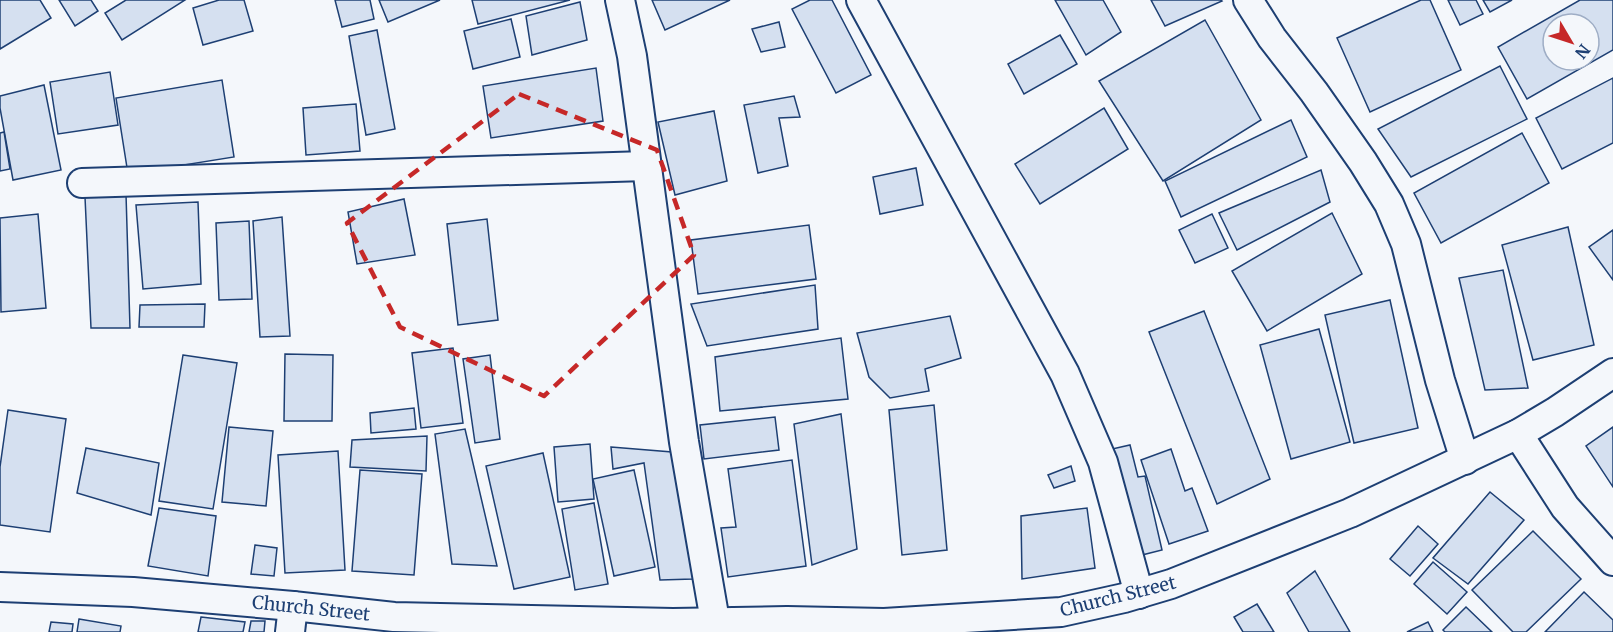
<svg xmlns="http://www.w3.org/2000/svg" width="1613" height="632" font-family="Merriweather,serif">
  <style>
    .building { fill: #d5e0f0; stroke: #1d3f73; stroke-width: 1.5; fill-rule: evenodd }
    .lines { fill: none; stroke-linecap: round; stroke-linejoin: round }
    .street-casing { stroke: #1d3f73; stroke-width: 32 }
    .street { stroke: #f4f7fb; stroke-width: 28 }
    .marked { fill: none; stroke: #c62828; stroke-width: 4.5; stroke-dasharray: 12 8; stroke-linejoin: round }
    .labels { text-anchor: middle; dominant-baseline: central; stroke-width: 4.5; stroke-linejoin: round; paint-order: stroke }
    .street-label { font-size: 18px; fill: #1d3f73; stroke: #f4f7fb }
  </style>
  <rect width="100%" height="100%" fill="#f4f7fb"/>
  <g class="building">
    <polygon points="0,0 40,0 51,18 0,49"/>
    <polygon points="59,0 91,0 98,11 75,26"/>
    <polygon points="126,0 185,0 122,40 105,13"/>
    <polygon points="219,0 244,0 253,31 203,45 193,8"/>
    <polygon points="335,0 370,0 374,19 342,27"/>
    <polygon points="379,0 440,0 388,22"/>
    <polygon points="472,0 570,0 478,24"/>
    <polygon points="652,0 730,0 665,30"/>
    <polygon points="810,0 832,0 871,75 836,93 792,9"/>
    <polygon points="1055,0 1103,0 1121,32 1086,55"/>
    <polygon points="1151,0 1221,0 1222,1 1165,26"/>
    <polygon points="1421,0 1430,0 1461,70 1370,112 1337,38"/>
    <polygon points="1448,0 1476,0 1483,14 1460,25"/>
    <polygon points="1483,0 1512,0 1490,12"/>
    <path d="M1580 0H1613V50L1527 99 1498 47ZM1553 24H1589V60H1553Z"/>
    <polygon points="580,2 587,40 532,55 526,16"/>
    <polygon points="511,19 520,57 473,69 464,31"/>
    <polygon points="1205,20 1261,120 1163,181 1099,81"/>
    <polygon points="779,22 785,47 761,52 752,29"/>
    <polygon points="377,30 395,129 366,135 349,36"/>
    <polygon points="1060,35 1077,64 1024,94 1008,64"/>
    <polygon points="1500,66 1527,119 1411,177 1378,129"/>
    <polygon points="596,68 603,121 491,138 483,86"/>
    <polygon points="110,72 118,125 58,134 50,82"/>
    <polygon points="1613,78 1613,143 1562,169 1536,118"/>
    <polygon points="222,80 234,157 128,174 116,98"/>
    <polygon points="44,85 61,170 13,180 0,108 0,96"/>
    <polygon points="794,96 800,117 779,118 788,166 758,173 744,105"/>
    <polygon points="356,104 360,151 306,155 303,108"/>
    <polygon points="1104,108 1128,149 1040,204 1015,164"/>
    <polygon points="714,111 727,181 675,195 658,122"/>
    <polygon points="1291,120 1307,157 1181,217 1165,181"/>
    <polygon points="4,132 10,169 0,171 0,133"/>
    <polygon points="1522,133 1549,183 1441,243 1414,193"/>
    <polygon points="916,168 923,205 880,214 873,177"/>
    <polygon points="1321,170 1330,202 1237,250 1219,213"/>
    <polygon points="126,194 130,328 91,328 85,197"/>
    <polygon points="404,199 415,255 357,264 348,212"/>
    <polygon points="198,202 201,284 143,289 136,205"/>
    <polygon points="1332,213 1362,274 1267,331 1232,271"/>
    <polygon points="38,214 46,308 1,312 0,218"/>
    <polygon points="1212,214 1228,248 1195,263 1179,230"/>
    <polygon points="282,217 290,336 260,337 253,221"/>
    <polygon points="487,219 498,320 458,325 447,224"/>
    <polygon points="249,221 252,299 219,300 216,223"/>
    <polygon points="809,225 816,279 698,294 691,240"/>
    <polygon points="1568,227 1594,345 1533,360 1502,245"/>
    <polygon points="1613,230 1613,280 1589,247"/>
    <polygon points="1503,270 1528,388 1485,390 1459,278"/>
    <polygon points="815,285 818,329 707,346 691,304"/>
    <polygon points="1390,300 1418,428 1354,443 1325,315"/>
    <polygon points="205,304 204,327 139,327 140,305"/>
    <polygon points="1204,311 1270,479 1217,504 1149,332"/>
    <polygon points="950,316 961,358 925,369 929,391 890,398 869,377 857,333"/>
    <polygon points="1319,329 1350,442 1291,459 1260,345"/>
    <polygon points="841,338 848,399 720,411 715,357"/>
    <polygon points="453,348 463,423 421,428 412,353"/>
    <polygon points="285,354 333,355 332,421 284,421"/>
    <polygon points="183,355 237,363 213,509 159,501"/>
    <polygon points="490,355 500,439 475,443 463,359"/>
    <polygon points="934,405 947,550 902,555 889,410"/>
    <polygon points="414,408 416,429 371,433 370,413"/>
    <polygon points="8,410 66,419 50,532 0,525 0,467"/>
    <polygon points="841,414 857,549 812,565 794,424"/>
    <polygon points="775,417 779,450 704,459 700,425"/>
    <polygon points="229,427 273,431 266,506 222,502"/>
    <polygon points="1613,427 1613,487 1586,446"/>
    <polygon points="465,429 497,566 452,564 435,434"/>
    <polygon points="427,436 426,471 350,467 352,440"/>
    <polygon points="590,444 594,499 558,502 554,447"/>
    <polygon points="1130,445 1138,477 1145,476 1162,550 1138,556 1112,449"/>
    <polygon points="611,447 672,452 693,579 660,580 644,463 613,469"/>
    <polygon points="86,448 159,463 151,515 77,493"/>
    <polygon points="1171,449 1185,491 1192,488 1208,531 1169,544 1141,460"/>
    <polygon points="338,451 345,570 285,573 278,455"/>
    <polygon points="543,453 570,577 514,589 486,466"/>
    <polygon points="792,460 806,566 728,577 721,528 736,527 728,469"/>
    <polygon points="1071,466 1075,481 1054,488 1048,475"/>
    <polygon points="360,470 422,474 414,575 352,571"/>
    <polygon points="634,470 655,567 614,576 593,479"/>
    <polygon points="1490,492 1524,520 1468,584 1433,558"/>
    <polygon points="594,503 608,584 575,590 562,509"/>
    <polygon points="159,508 216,516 208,576 148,566"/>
    <polygon points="1087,508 1095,568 1022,579 1021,516"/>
    <polygon points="1418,526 1438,544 1410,576 1390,559"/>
    <polygon points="1533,531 1581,579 1526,632 1513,632 1472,590"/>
    <polygon points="255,545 277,548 274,576 251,574"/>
    <polygon points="1433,562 1467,592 1447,614 1414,584"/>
    <polygon points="1315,571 1350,632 1309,632 1287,593"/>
    <polygon points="1584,592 1613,620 1613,632 1545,632"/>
    <polygon points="1257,604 1274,632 1243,632 1234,617"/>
    <polygon points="1466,607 1492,632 1445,632 1443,630"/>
    <polygon points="201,617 245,622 243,632 198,632"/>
    <polygon points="79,619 121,626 120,632 77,632"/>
    <polygon points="251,621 265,621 264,632 249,632"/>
    <polygon points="51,622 73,624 72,632 49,632"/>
    <polygon points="1428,622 1433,632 1407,632"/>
  </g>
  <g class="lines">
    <defs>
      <g id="street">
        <polyline points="620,0 632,56 684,442 715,621"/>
        <polyline points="861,0 1065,374 1103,462 1139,594"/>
        <polyline points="1248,0 1272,38 1314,92 1363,162 1389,204 1406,244 1440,380 1465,460"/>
        <polyline points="82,183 646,166"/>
        <polyline points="1518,434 1565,507 1613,561"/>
        <polyline points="0,587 133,592 293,606 394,617 673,623 787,621 884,623 1061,612 1124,598 1171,584 1350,513 1518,434 1555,412 1613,373"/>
        <polyline points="290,632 293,606"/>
      </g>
    </defs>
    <use href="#street" class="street-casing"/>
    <use href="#street" class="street"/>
  </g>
  <path class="marked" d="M519 94 657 150 694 255 544 396 400 327 347 223Z"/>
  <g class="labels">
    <g class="street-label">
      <text transform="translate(1118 596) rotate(-14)">Church Street</text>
      <text transform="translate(311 608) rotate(6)">Church Street</text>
    </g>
  </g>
  <g transform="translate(1571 42) rotate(129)"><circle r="28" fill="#f4f7fb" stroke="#9eadc5" stroke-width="1.5"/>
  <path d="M0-4.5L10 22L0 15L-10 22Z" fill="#c62828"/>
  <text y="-9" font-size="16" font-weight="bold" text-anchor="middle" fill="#1d3f73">N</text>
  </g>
</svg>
